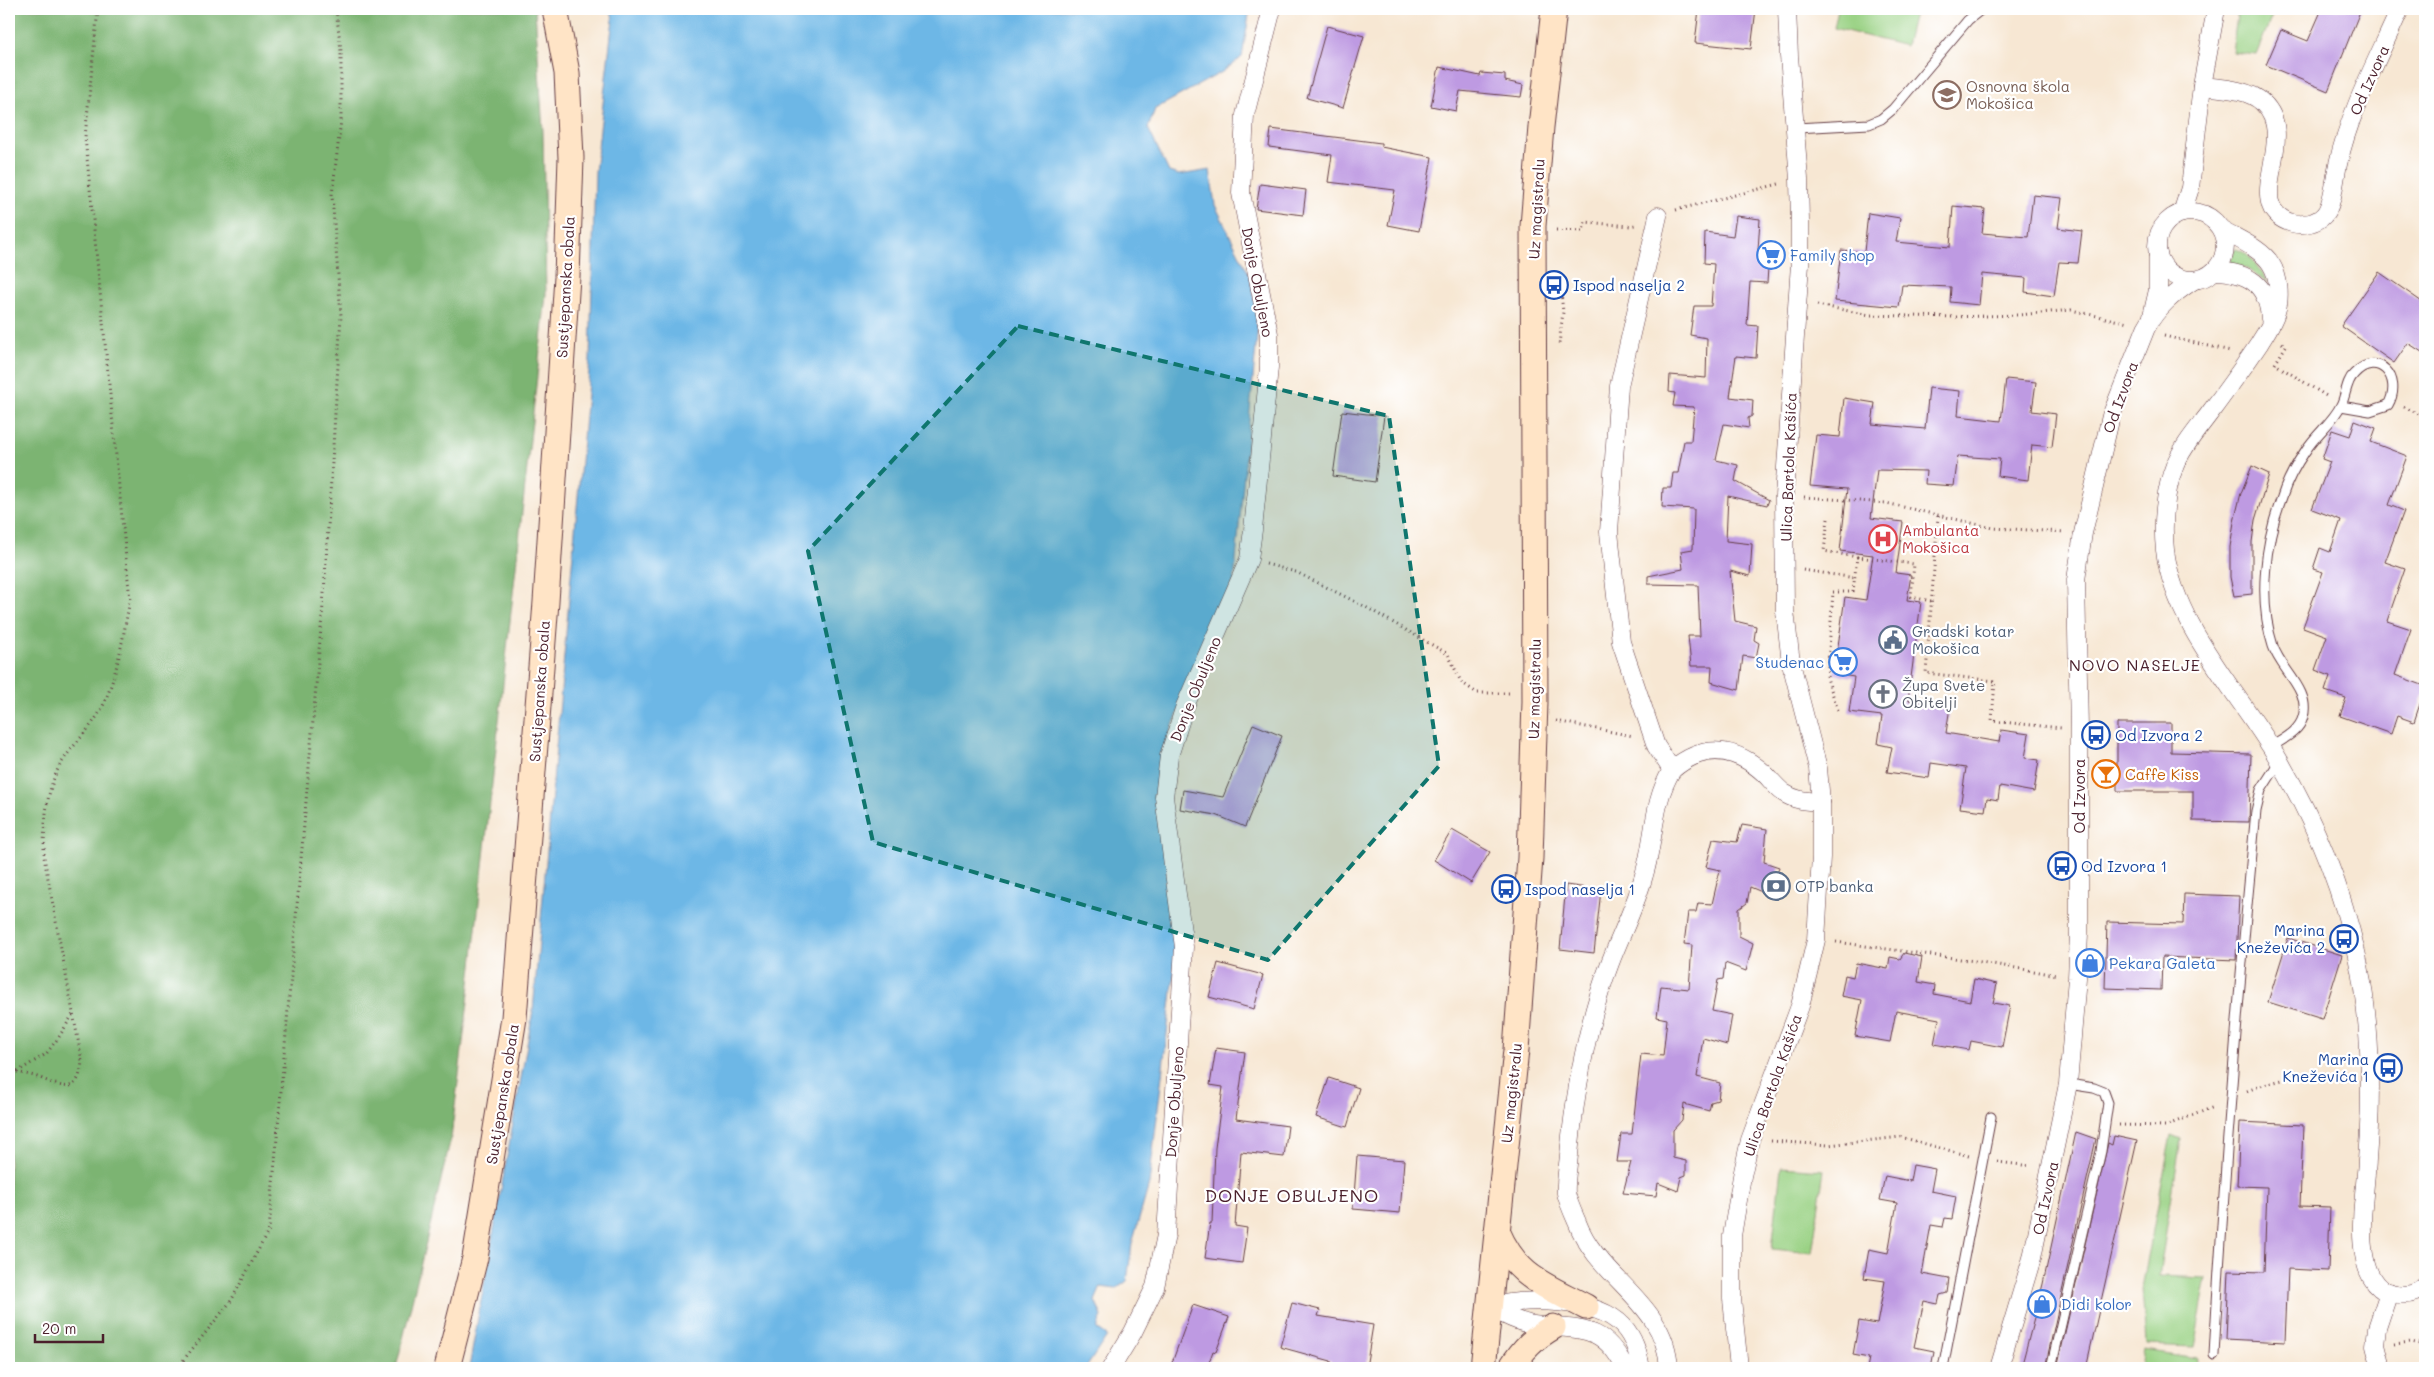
<svg xmlns="http://www.w3.org/2000/svg" width="2434" height="1377" font-family="Mali,sans-serif">
  <style>
    .green { fill: #9ad284; stroke: #727858 }
    .forest { fill: #7bb472; stroke: #626a4e }
    .water { fill: #6db7e6; stroke: #5c6b88 }
    .building { fill: #be9ae2 }
    .lines { fill: none; stroke-linecap: round; stroke-linejoin: round }
    .service-casing { stroke: #643d44; stroke-width: 11 }
    .minor-casing { stroke: #643d44; stroke-width: 19 }
    .secondary-casing { stroke: #643d44; stroke-width: 27 }
    .path { stroke: #643d44; stroke-width: 3; stroke-dasharray: 1 4; stroke-linecap: butt }
    .service { stroke: #fff; stroke-width: 9 }
    .minor { stroke: #fff; stroke-width: 18 }
    .secondary { stroke: #ffe4c6; stroke-width: 25 }
    .marked { fill: #0f766e; fill-opacity: 0.2; stroke: #0f766e; stroke-width: 4; stroke-dasharray: 10 6; stroke-linejoin: round }
    .labels { text-anchor: middle; dominant-baseline: central; stroke-width: 4.5; stroke-linejoin: round; paint-order: stroke }
    .street-label { font-size: 15px; fill: #4a1f2b; stroke: #fff }
    .education-label { font-size: 15px; fill: #785e54; stroke: #fff; text-anchor: start }
    .shop-label { font-size: 15px; fill: #366cbe; stroke: #fff; text-anchor: start }
    .transit-label { font-size: 15px; fill: #164399; stroke: #fff; text-anchor: start }
    .health-label { font-size: 15px; fill: #be3a42; stroke: #fff; text-anchor: start }
    .service-label { font-size: 15px; fill: #4e5e75; stroke: #fff; text-anchor: start }
    .worship-label { font-size: 15px; fill: #5b616d; stroke: #fff; text-anchor: start }
    .food-label { font-size: 15px; fill: #c56008; stroke: #fff; text-anchor: start }
    .neighbourhood-label { font-size: 16px; letter-spacing: 1px; fill: #4a1f2b; stroke: #fff }
    .quarter-label { font-size: 18px; letter-spacing: 1px; fill: #4a1f2b; stroke: #fff }
  </style>
  <rect width="100%" height="100%" fill="#fff"/>
  <filter id="ink" filterUnits="userSpaceOnUse"><feTurbulence type="fractalNoise" baseFrequency=".02" numOctaves="2"/><feDisplacementMap in="SourceGraphic" scale="10" xChannelSelector="R" yChannelSelector="G"/><feConvolveMatrix kernelMatrix="1 2 1 2 8 2 1 2 1" color-interpolation-filters="sRGB"/></filter>
  <filter id="wash" filterUnits="userSpaceOnUse"><feTurbulence type="fractalNoise" baseFrequency=".0096" numOctaves="4" result="noise"/><feDisplacementMap in="SourceGraphic" scale="20" xChannelSelector="R" yChannelSelector="G"/><feGaussianBlur stdDeviation="1.12" result="paint"/><feColorMatrix in="noise" values="0 0 0 0 0 0 0 0 0 0 0 0 0 0 0 0 0 1.4 0 .05"/><feComposite in="paint" operator="in"/></filter>
  <g filter="url(#wash)">
    <rect width="100%" height="100%" fill="#f7e7d3"/>
    <g class="green">
      <polygon points="1838,9 1915,9 1906,46 1834,28"/>
      <polygon points="2238,9 2272,16 2256,55 2232,52"/>
      <path d="M2235 249C2249 251 2260 271 2268 282L2247 269 2230 262Z"/>
      <polygon points="2171,1135 2181,1139 2159,1276 2207,1278 2194,1347 2146,1345 2142,1288"/>
      <polygon points="1781,1167 1824,1170 1812,1253 1772,1249"/>
      <polygon points="2143,1350 2198,1358 2197,1368 2140,1368"/>
    </g>
    <polygon class="forest" points="9,9 535,9 543,131 546,295 468,1002 451,1138 396,1368 9,1368"/>
    <polygon class="water" points="610,9 1250,9 1242,57 1222,72 1155,109 1148,128 1169,172 1179,175 1210,170 1215,205 1251,278 1258,325 1234,581 1161,753 1177,950 1149,1184 1132,1244 1127,1281 1116,1289 1101,1287 1095,1301 1102,1316 1097,1329 1107,1336 1086,1368 469,1368 533,1011 590,359 595,172 613,18"/>
    <g id="blocks">
      <g class="building">
        <polygon points="1699,9 1756,9 1751,49 1695,43"/>
        <polygon points="2322,9 2361,9 2328,91 2266,65 2281,30 2308,41"/>
        <polygon points="1327,26 1364,36 1343,108 1307,98"/>
        <polygon points="1439,67 1480,76 1481,73 1505,75 1505,81 1523,85 1521,97 1460,91 1456,111 1431,106"/>
        <polygon points="1271,129 1381,143 1381,147 1432,157 1419,231 1388,225 1395,190 1328,182 1332,155 1269,147"/>
        <polygon points="1260,184 1306,190 1303,215 1256,209"/>
        <polygon points="2033,195 2062,198 2058,228 2082,231 2078,263 2059,262 2054,296 2025,292 2026,278 1982,274 1979,305 1950,302 1951,287 1902,285 1899,307 1835,301 1841,250 1864,252 1868,213 1900,218 1896,242 1950,247 1953,206 1985,209 1982,233 2028,237"/>
        <polygon points="1736,216 1760,219 1758,251 1769,252 1767,283 1750,282 1747,325 1758,326 1756,358 1736,356 1730,397 1753,400 1752,416 1748,418 1749,428 1724,424 1716,460 1738,465 1735,481 1769,500 1767,505 1728,496 1726,541 1752,544 1750,576 1730,571 1735,621 1756,626 1754,640 1759,643 1756,658 1743,656 1739,690 1711,682 1712,666 1691,666 1688,636 1700,636 1698,585 1648,584 1648,576 1683,569 1681,551 1693,549 1694,509 1662,507 1663,488 1671,488 1673,473 1678,473 1684,441 1691,441 1694,407 1673,406 1675,393 1669,392 1670,375 1706,378 1707,338 1690,335 1694,306 1711,306 1714,264 1704,263 1705,232 1733,236"/>
        <polygon points="2379,272 2425,304 2425,354 2408,343 2394,363 2341,326"/>
        <polygon points="2006,379 2036,382 2032,411 2056,414 2052,447 2032,445 2028,480 1998,476 2000,459 1958,456 1954,486 1925,484 1926,471 1877,470 1871,518 1903,522 1896,573 1911,575 1907,600 1921,602 1908,700 1950,707 1946,733 1999,742 2001,730 2029,734 2025,758 2039,760 2034,792 2000,786 1998,800 1987,798 1985,811 1960,808 1966,768 1931,763 1929,778 1887,772 1892,747 1878,744 1882,716 1849,712 1854,677 1834,674 1845,597 1866,600 1873,555 1840,551 1847,489 1810,486 1816,435 1840,437 1844,398 1875,403 1872,424 1925,429 1929,388 1960,391 1958,416 2001,421"/>
        <polygon points="1342,411 1384,416 1375,482 1333,476"/>
        <polygon points="2355,420 2376,428 2371,442 2407,456 2389,505 2404,511 2385,562 2405,569 2387,621 2411,629 2395,675 2425,686 2425,689 2414,722 2397,716 2391,734 2340,716 2346,698 2325,691 2330,676 2315,670 2327,636 2303,627 2323,572 2313,569 2320,548 2330,552 2341,520 2312,509 2330,462 2322,459 2332,430 2350,436"/>
        <polygon points="2252,466 2269,474 2255,520 2252,542 2252,594 2234,596 2230,577 2230,547 2234,522 2241,493"/>
        <polygon points="2117,723 2171,723 2171,752 2251,754 2249,822 2193,821 2193,791 2117,791"/>
        <polygon points="1253,724 1282,736 1245,827 1216,815 1180,809 1183,790 1223,797"/>
        <polygon points="1742,825 1767,829 1764,862 1779,867 1775,882 1771,882 1769,895 1750,887 1747,903 1739,909 1739,936 1753,943 1746,971 1725,963 1723,979 1718,980 1712,1011 1732,1015 1727,1045 1703,1038 1697,1077 1720,1083 1718,1100 1711,1102 1709,1111 1684,1104 1682,1120 1673,1130 1673,1158 1686,1161 1686,1175 1681,1177 1678,1191 1658,1183 1656,1196 1623,1193 1631,1162 1617,1162 1621,1134 1632,1134 1641,1054 1663,1056 1667,1019 1657,1017 1661,986 1689,989 1692,945 1684,944 1688,912 1696,912 1698,903 1712,904 1720,870 1706,867 1713,839 1737,842"/>
        <polygon points="1452,830 1490,852 1471,883 1434,860"/>
        <polygon points="1566,885 1601,890 1594,953 1560,949"/>
        <polygon points="2184,894 2239,896 2236,960 2162,957 2161,990 2105,988 2107,922 2183,924"/>
        <polygon points="2288,938 2342,955 2322,1019 2268,1002"/>
        <polygon points="1904,953 1922,957 1918,982 1935,985 1934,994 1970,1001 1974,979 1997,984 1993,1003 2010,1006 2002,1047 1971,1041 1969,1050 1934,1044 1939,1019 1896,1011 1890,1042 1855,1036 1862,1000 1841,996 1845,975 1853,977 1856,963 1888,969 1890,957 1900,959"/>
        <polygon points="1218,963 1263,975 1254,1009 1209,997"/>
        <polygon points="1216,1048 1245,1052 1236,1119 1288,1126 1284,1157 1241,1152 1235,1226 1247,1228 1242,1263 1205,1258 1210,1223 1212,1223 1215,1148 1223,1087 1210,1085"/>
        <polygon points="1329,1078 1359,1088 1347,1127 1316,1117"/>
        <polygon points="2240,1122 2303,1125 2300,1206 2330,1207 2328,1271 2288,1269 2285,1342 2226,1339 2229,1271 2264,1272 2267,1187 2237,1186"/>
        <polygon points="2076,1132 2096,1139 2045,1368 2021,1368 2043,1284"/>
        <polygon points="2114,1136 2137,1141 2086,1368 2057,1368 2108,1143 2112,1145"/>
        <polygon points="1357,1156 1404,1160 1400,1213 1353,1209"/>
        <polygon points="1913,1165 1935,1169 1931,1191 1956,1196 1952,1219 1945,1218 1943,1227 1931,1225 1922,1274 1949,1279 1947,1293 1940,1295 1938,1304 1924,1301 1914,1347 1934,1351 1931,1368 1867,1368 1869,1358 1853,1355 1859,1321 1877,1324 1885,1281 1864,1278 1869,1249 1888,1253 1897,1203 1880,1200 1885,1176 1910,1181"/>
        <polygon points="1292,1303 1320,1310 1318,1316 1373,1325 1366,1368 1331,1364 1331,1361 1280,1347"/>
        <polygon points="1193,1305 1229,1317 1216,1352 1213,1351 1207,1368 1170,1368"/>
      </g>
    </g>
  </g>
  <g filter="url(#ink)">
    <use href="#blocks" fill-opacity="0" stroke="#643d44" stroke-width="1"/>
    <g class="lines">
      <defs>
        <g id="service">
          <polyline points="1796,128 1869,124 1881,119 1893,109 1968,20 1982,9"/>
          <path d="M2271 747C2283 739 2299 732 2303 717 2311 690 2280 669 2273 646 2258 600 2265 542 2282 497 2287 481 2297 463 2306 450 2316 434 2333 422 2341 405 2346 396 2346 381 2354 374 2377 349 2404 377 2388 405L2370 411 2341 406"/>
          <path d="M2214 1355C2224 1173 2238 992 2256 811L2261 790 2279 762"/>
          <polyline points="1943,1368 1991,1117"/>
          <polyline points="2051,1368 2101,1151 2108,1103 2104,1092 2094,1088 2068,1084"/>
        </g>
        <g id="minor">
          <path d="M2202 86C2220 88 2250 89 2263 103 2301 139 2238 207 2292 223 2303 226 2317 223 2324 215 2333 206 2335 177 2338 164 2350 110 2378 59 2400 9"/>
          <circle cx="2191" cy="246" r="34"/>
          <polyline points="2182,213 2190,188 2202,86 2216,9"/>
          <path d="M1658 216 1619 386 1609 532 1621 642 1656 746 1672 770C1703 743 1735 746 1765 774 1771 780 1777 788 1784 793 1796 801 1807 801 1821 802"/>
          <path d="M2221 229C2237 239 2261 248 2271 264 2279 277 2281 297 2276 312 2273 323 2265 334 2259 344 2243 368 2226 391 2209 414 2197 430 2183 446 2175 465 2165 490 2162 523 2165 550 2174 623 2233 686 2271 747 2310 811 2341 884 2357 956 2374 1034 2372 1116 2364 1195 2361 1220 2358 1270 2380 1288 2384 1292 2392 1293 2397 1294 2409 1296 2417 1294 2425 1286"/>
          <path d="M2215 271C2248 272 2268 284 2270 319"/>
          <polyline points="2152,316 2158,290 2158,255"/>
          <path d="M1490 1307C1525 1298 1596 1297 1623 1326 1634 1338 1638 1353 1641 1368"/>
          <path d="M1490 1307C1502 1314 1515 1321 1529 1324 1574 1332 1601 1319 1625 1368"/>
          <polyline points="1111,1368 1133,1332 1155,1287 1166,1235 1184,947 1164,797 1169,756 1185,706 1249,559 1253,530 1269,367 1269,334 1241,193 1245,115 1272,9"/>
          <path d="M1669 1368C1666 1302 1598 1279 1577 1222 1573 1213 1568 1202 1566 1193 1565 1182 1568 1167 1569 1155 1575 1092 1587 1023 1610 963 1621 934 1636 905 1644 875 1655 840 1652 802 1672 770"/>
          <polyline points="1739,1368 1732,1299 1732,1236 1742,1176 1750,1140 1800,1006 1816,940 1821,857 1821,802 1818,768 1791,663 1785,611 1784,496 1800,264 1800,222 1799,179 1789,56 1787,9"/>
          <path d="M1999 1368 2032 1258 2068 1084 2077 978 2079 933V730L2076 580 2083 533 2111 416 2146 328C2157 307 2174 293 2194 280"/>
          <polyline points="2381,1368 2375,1345 2377,1328 2389,1292"/>
        </g>
        <g id="secondary">
          <path d="M1497 1231C1517 1278 1543 1284 1586 1307"/>
          <polyline points="447,1368 475,1258 514,1018 546,602 567,277 571,158 567,73 555,9"/>
          <polyline points="1483,1368 1516,1050 1530,858 1535,702 1533,226 1541,127 1554,9"/>
          <path d="M1511 1368C1523 1349 1534 1338 1553 1327"/>
        </g>
      </defs>
      <use href="#service" class="service-casing"/>
      <use href="#minor" class="minor-casing"/>
      <use href="#secondary" class="secondary-casing"/>
      <g class="path">
        <polyline points="1676,210 1779,184"/>
        <polyline points="1556,230 1583,231 1585,222 1630,226 1635,225"/>
        <polyline points="1559,273 1563,312 1559,344"/>
        <polyline points="1817,305 1870,315 1953,317 2019,315 2071,310 2128,323"/>
        <polyline points="2164,336 2231,351"/>
        <polyline points="2282,343 2286,346 2275,364 2328,397"/>
        <polyline points="2404,407 2425,417"/>
        <polyline points="1804,497 1886,503 1993,528 2065,532"/>
        <polyline points="1938,516 1926,673 1995,681 1992,721 2061,728"/>
        <polyline points="1828,519 1824,551 1857,557 1853,592 1833,592 1827,678 1839,713"/>
        <polyline points="1857,557 1914,564 1911,597 1931,601"/>
        <polyline points="1266,564 1296,572 1364,606 1448,654 1461,682 1477,693 1511,693"/>
        <polyline points="1803,570 1855,578"/>
        <polyline points="1556,721 1633,736"/>
        <polyline points="1836,942 1975,961 2057,975"/>
        <path d="M17 1072C25 1074 33 1075 40 1078 64 1088 79 1095 82 1061L44 857C44 827 45 794 59 767 71 746 91 729 102 708 118 674 123 636 130 600L85 137 98 9"/>
        <polyline points="9,1077 46,1054 59,1037 73,1014"/>
        <path d="M2247 1091C2279 1078 2315 1073 2350 1073"/>
        <polyline points="2119,1125 2165,1126 2214,1107"/>
        <polyline points="1771,1141 1828,1145 1901,1137 1969,1156"/>
        <polyline points="1997,1162 2031,1166"/>
        <polyline points="2394,1344 2411,1342 2425,1345"/>
        <polyline points="177,1368 231,1301 269,1230 324,593 341,316 332,195 341,120 341,51 336,9"/>
      </g>
      <use href="#service" class="service"/>
      <use href="#minor" class="minor"/>
      <use href="#secondary" class="secondary"/>
    </g>
  </g>
  <path class="marked" d="M1018 326 1389 416 1439 766 1268 960 873 842 808 551Z"/>
  <defs>
    <symbol id="school-ring" viewBox="-11 -11 22 22"><circle r="9.5" fill="#fff" stroke="#8d6e63" stroke-width="1.5"/><path d="M0-5L7-2L0 1L-7-2ZM-4 1L0 2.5L4 1V4Q0 6-4 4Z" fill="#8d6e63"/></symbol>
    <symbol id="supermarket-ring" viewBox="-11 -11 22 22"><circle r="9.5" fill="#fff" stroke="#3f7fe0" stroke-width="1.5"/><path d="M-6-5.5h2.5l.6 2H6L4.5 2H-2.5L-4.4-4H-6ZM-1.5 3.2a1.3 1.3 0 1 0 .1 0ZM3 3.2a1.3 1.3 0 1 0 .1 0Z" fill="#3f7fe0"/></symbol>
    <symbol id="bus-ring" viewBox="-11 -11 22 22"><circle r="9.5" fill="#fff" stroke="#1a4fb4" stroke-width="1.5"/><path d="M-5-6H5V4H4V6H2V4H-2V6H-4V4H-5ZM-3.5-4V0h7V-4ZM-3.5 1.2v1.5H-2V1.2ZM2 1.2v1.5H3.5V1.2Z" fill="#1a4fb4"/></symbol>
    <symbol id="hospital-ring" viewBox="-11 -11 22 22"><circle r="9.5" fill="#fff" stroke="#e0444e" stroke-width="1.5"/><path d="M-5-5h3v3.5h4V-5h3V5h-3V1.5h-4V5h-3Z" fill="#e0444e"/></symbol>
    <symbol id="civic-ring" viewBox="-11 -11 22 22"><circle r="9.5" fill="#fff" stroke="#5c6f8a" stroke-width="1.5"/><path d="M-.6-6.5H3V-4.5H.6V-3L4-1V1h2V6H-6V1h2V-1L-.6-3ZM-1.2 2.5V6h2.4V2.5Z" fill="#5c6f8a"/></symbol>
    <symbol id="church-ring" viewBox="-11 -11 22 22"><circle r="9.5" fill="#fff" stroke="#6b7280" stroke-width="1.5"/><path d="M-1.2-6h2.4v3.5h3.3v2.4h-3.3V6h-2.4V-.1h-3.3v-2.4h3.3Z" fill="#6b7280"/></symbol>
    <symbol id="bar-ring" viewBox="-11 -11 22 22"><circle r="9.5" fill="#fff" stroke="#e8710a" stroke-width="1.5"/><path d="M-6-5H6L.8 .8V4.5H3.5V6h-7V4.5H-.8V.8Z" fill="#e8710a"/></symbol>
    <symbol id="bank-ring" viewBox="-11 -11 22 22"><circle r="9.5" fill="#fff" stroke="#5c6f8a" stroke-width="1.5"/><path d="M-6-4H6V4H-6ZM0-2.3a2.3 2.3 0 1 0 0 4.6a2.3 2.3 0 1 0 0-4.6Z" fill="#5c6f8a"/></symbol>
    <symbol id="shop-ring" viewBox="-11 -11 22 22"><circle r="9.5" fill="#fff" stroke="#3f7fe0" stroke-width="1.5"/><path d="M-5-2.5h2.3a2.7 3.5 0 0 1 5.4 0H5L5.5 6h-11ZM-1.5-2.5h3a1.5 2.3 0 0 0-3 0Z" fill="#3f7fe0"/></symbol>
  </defs>
  <g fill-rule="evenodd">
    <use href="#school-ring" x="1931" y="79" width="32" height="32"/>
    <use href="#supermarket-ring" x="1755" y="239" width="32" height="32"/>
    <use href="#bus-ring" x="1538" y="269" width="32" height="32"/>
    <use href="#hospital-ring" x="1867" y="523" width="32" height="32"/>
    <use href="#civic-ring" x="1877" y="624" width="32" height="32"/>
    <use href="#supermarket-ring" x="1827" y="646" width="32" height="32"/>
    <use href="#church-ring" x="1867" y="678" width="32" height="32"/>
    <use href="#bus-ring" x="2080" y="719" width="32" height="32"/>
    <use href="#bar-ring" x="2090" y="758" width="32" height="32"/>
    <use href="#bus-ring" x="2046" y="850" width="32" height="32"/>
    <use href="#bank-ring" x="1760" y="870" width="32" height="32"/>
    <use href="#bus-ring" x="1490" y="873" width="32" height="32"/>
    <use href="#bus-ring" x="2328" y="923" width="32" height="32"/>
    <use href="#shop-ring" x="2074" y="947" width="32" height="32"/>
    <use href="#bus-ring" x="2372" y="1052" width="32" height="32"/>
    <use href="#shop-ring" x="2026" y="1288" width="32" height="32"/>
  </g>
  <g class="labels">
    <g class="street-label">
      <text transform="translate(2369 80) rotate(-66)">Od Izvora</text>
      <text transform="translate(1536 209) rotate(-87)">Uz magistralu</text>
      <text transform="translate(1258 282) rotate(79)">Donje Obuljeno</text>
      <text transform="translate(565 287) rotate(-87)">Sustjepanska obala</text>
      <text transform="translate(2120 397) rotate(-70)">Od Izvora</text>
      <text transform="translate(1788 467) rotate(-88)">Ulica Bartola Kašića</text>
      <text transform="translate(1195 689) rotate(-68)">Donje Obuljeno</text>
      <text transform="translate(1534 689) rotate(-89)">Uz magistralu</text>
      <text transform="translate(539 691) rotate(-86)">Sustjepanska obala</text>
      <text transform="translate(2079 796) rotate(-90)">Od Izvora</text>
      <text transform="translate(1772 1085) rotate(-71)">Ulica Bartola Kašića</text>
      <text transform="translate(1511 1093) rotate(-84)">Uz magistralu</text>
      <text transform="translate(502 1094) rotate(-81)">Sustjepanska obala</text>
      <text transform="translate(1174 1102) rotate(-86)">Donje Obuljeno</text>
      <text transform="translate(2045 1198) rotate(-78)">Od Izvora</text>
    </g>
    <g class="education-label">
      <text x="1966" y="86">Osnovna škola<tspan x="1966" dy="17">Mokošica</tspan></text>
    </g>
    <g class="shop-label">
      <text x="1790" y="255">Family shop</text>
      <text x="1824" y="662" text-anchor="end">Studenac</text>
      <text x="2109" y="963">Pekara Galeta</text>
      <text x="2061" y="1304">Didi kolor</text>
    </g>
    <g class="transit-label">
      <text x="1573" y="285">Ispod naselja 2</text>
      <text x="2115" y="735">Od Izvora 2</text>
      <text x="2081" y="866">Od Izvora 1</text>
      <text x="1525" y="889">Ispod naselja 1</text>
      <text x="2325" y="930" text-anchor="end">Marina<tspan x="2325" dy="17">Kneževića 2</tspan></text>
      <text x="2369" y="1059" text-anchor="end">Marina<tspan x="2369" dy="17">Kneževića 1</tspan></text>
    </g>
    <g class="health-label">
      <text x="1902" y="530">Ambulanta<tspan x="1902" dy="17">Mokošica</tspan></text>
    </g>
    <g class="service-label">
      <text x="1912" y="631">Gradski kotar<tspan x="1912" dy="17">Mokošica</tspan></text>
      <text x="1795" y="886">OTP banka</text>
    </g>
    <g class="worship-label">
      <text x="1902" y="685">Župa Svete<tspan x="1902" dy="17">Obitelji</tspan></text>
    </g>
    <g class="food-label">
      <text x="2125" y="774">Caffe Kiss</text>
    </g>
    <g class="neighbourhood-label">
      <text x="2135" y="664">NOVO NASELJE</text>
    </g>
    <g class="quarter-label">
      <text x="1292" y="1195">DONJE OBULJENO</text>
    </g>
  </g>
  <rect width="2434" height="1377" fill="none" stroke="#fff" stroke-width="30"/>
  <path d="M35 1334v8h68v-8" fill="none" stroke="#4a1f2b" stroke-width="2.5"/>
  <text x="42" y="1334" font-size="15" fill="#4a1f2b" stroke="#ffffff" stroke-width="4" paint-order="stroke">20 m</text>
</svg>
